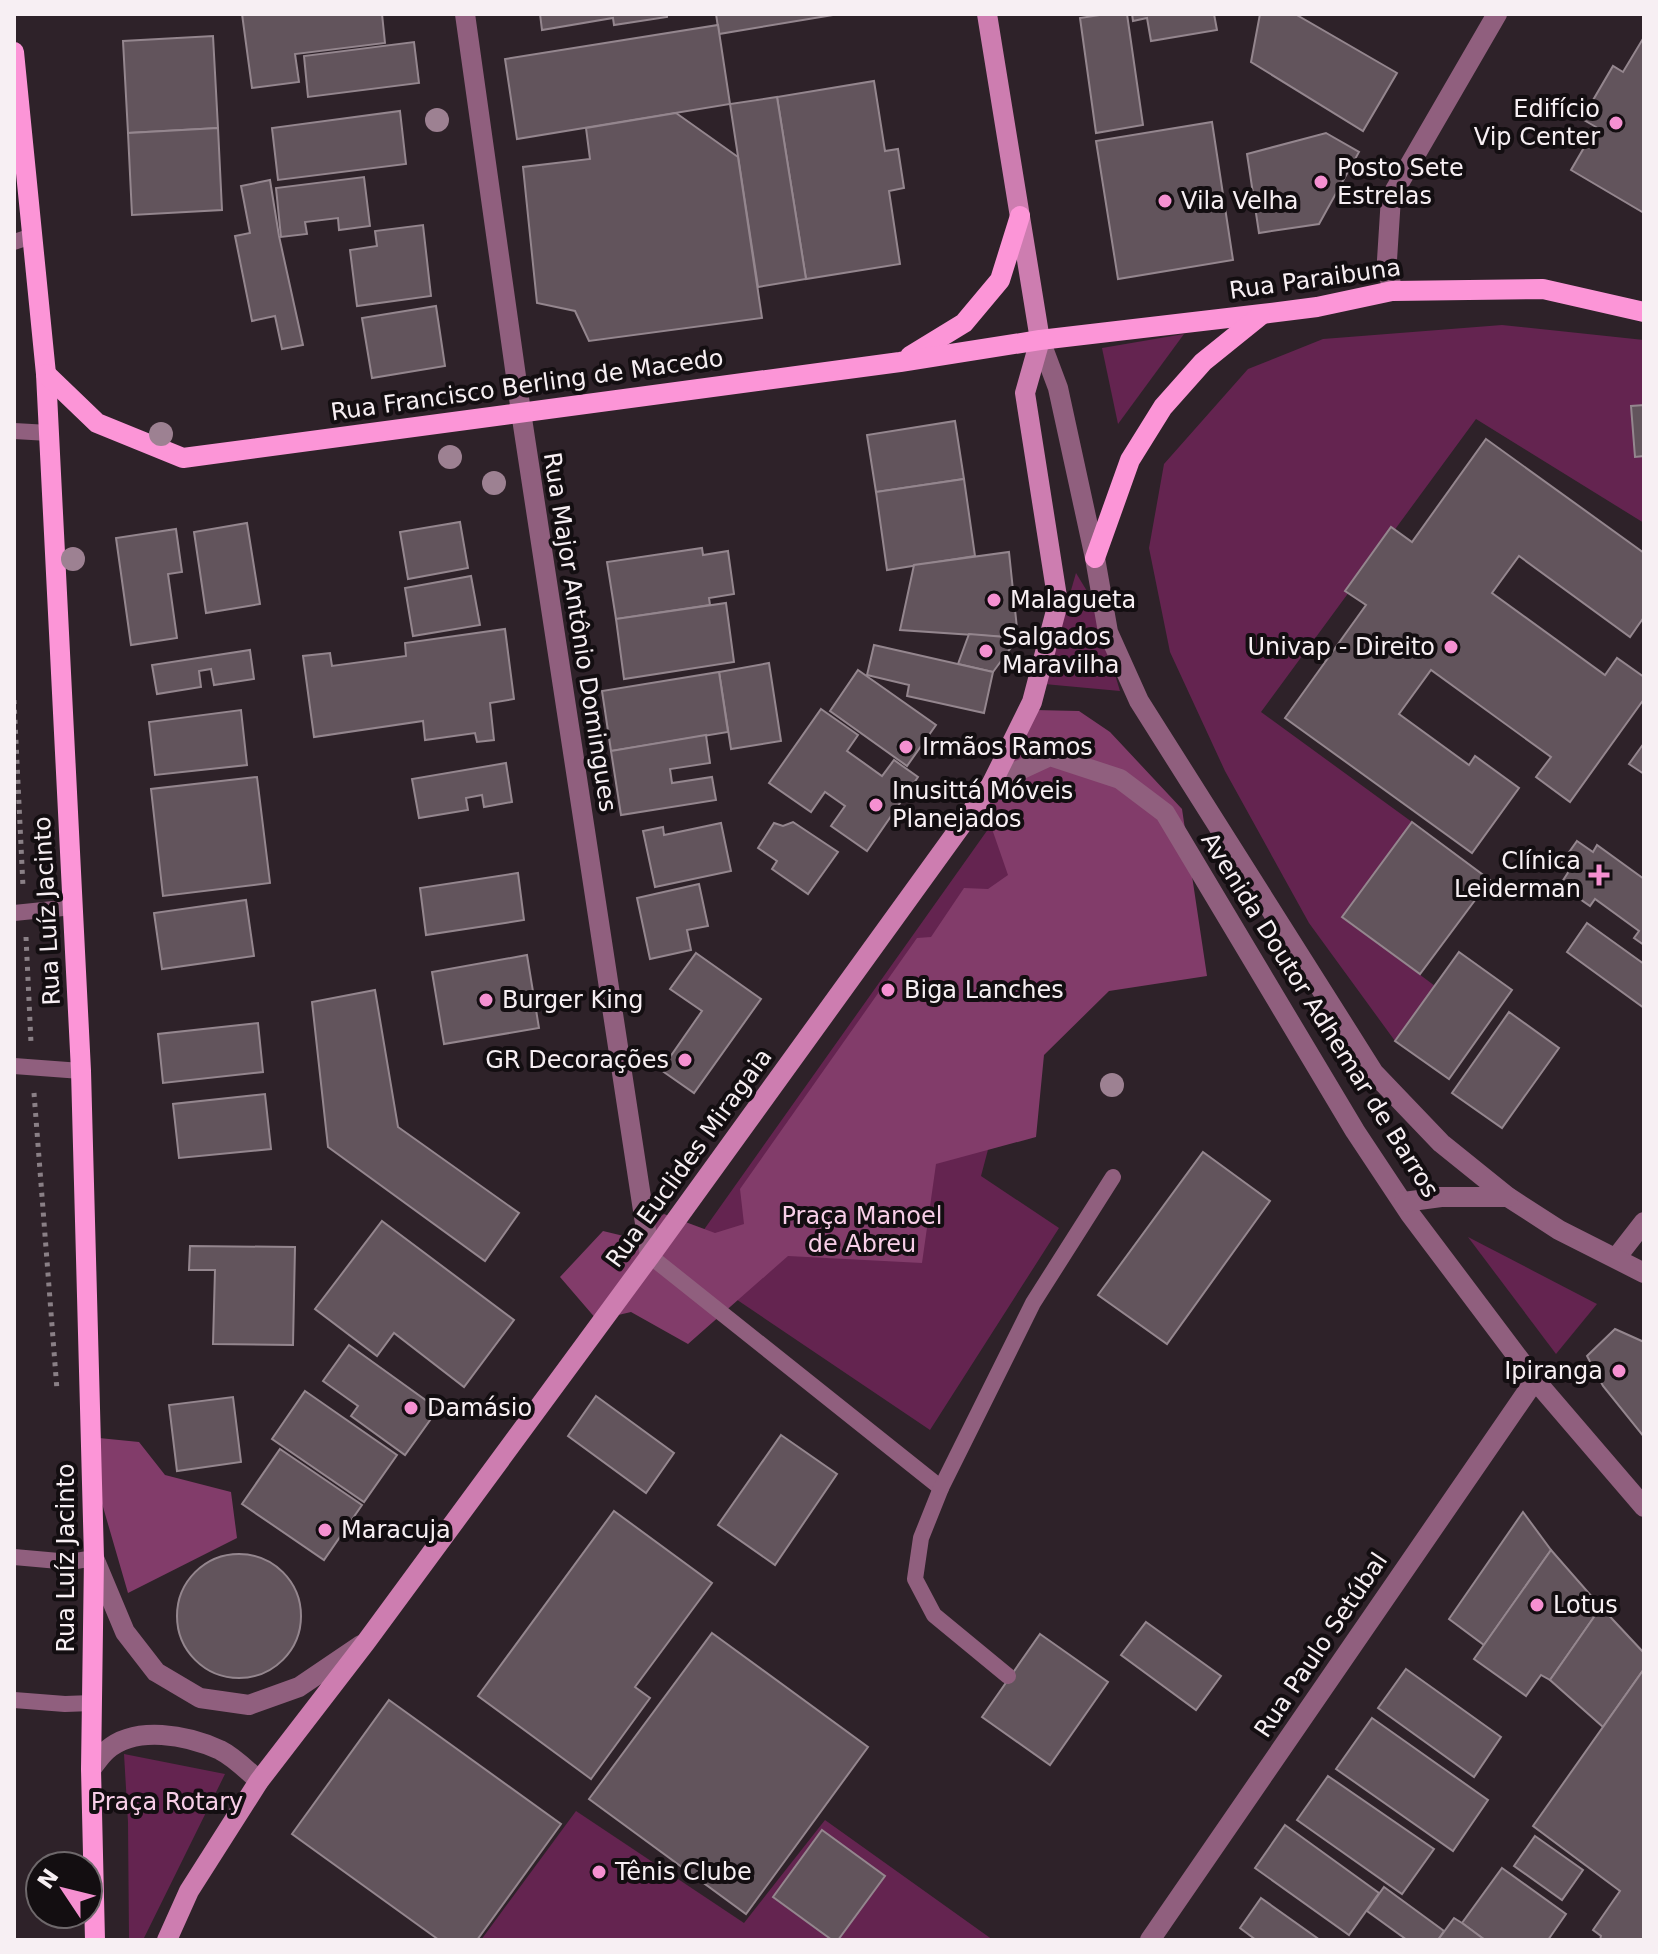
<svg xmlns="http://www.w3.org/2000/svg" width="1658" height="1954" font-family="'DejaVu Sans',sans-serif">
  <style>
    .green { fill: #642450 }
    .forest { fill: #823c6a }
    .building { fill: #62545c; stroke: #94868e; stroke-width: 2 }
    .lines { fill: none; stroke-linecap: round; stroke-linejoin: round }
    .path { stroke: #8a8086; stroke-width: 5; stroke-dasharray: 4 6; stroke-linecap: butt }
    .service { stroke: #905f7e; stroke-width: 16 }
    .minor { stroke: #905f7e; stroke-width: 20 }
    .tertiary { stroke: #905f7e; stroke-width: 20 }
    .secondary { stroke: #cd7db0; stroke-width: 20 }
    .primary { stroke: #fc95d7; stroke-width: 20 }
    .tree { fill: #9d8192 }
    .poi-dot { fill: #f590d1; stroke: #130e11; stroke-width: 3 }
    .labels { text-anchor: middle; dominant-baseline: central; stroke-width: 8; stroke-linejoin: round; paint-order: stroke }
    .poi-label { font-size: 24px; fill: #f7eff3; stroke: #130e11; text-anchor: start }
    .street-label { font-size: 24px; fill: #f7eff3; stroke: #130e11 }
    .park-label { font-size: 24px; fill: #f8cee7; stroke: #130e11 }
  </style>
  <rect width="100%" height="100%" fill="#2e2229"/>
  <g class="green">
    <polygon points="1502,325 1644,340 1644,523 1476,419 1261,712 1412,822 1343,917 1435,986 1395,1041 1309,923 1225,771 1170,652 1149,548 1164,464 1248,369 1323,339"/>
    <polygon points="1184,334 1118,424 1102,348"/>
    <polygon points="1076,573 1093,601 1120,691 1044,684"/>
    <polygon points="1023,780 1007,1078 981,1176 1059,1228 930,1430 681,1262"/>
    <polygon points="1468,1237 1597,1304 1556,1354"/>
    <polygon points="124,1754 225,1774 143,1940 129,1940 128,1822"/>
    <polygon points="576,1811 744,1923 825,1820 993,1940 481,1940"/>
  </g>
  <g class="forest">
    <polygon points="1035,710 1079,711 1110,732 1182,809 1207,976 1109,991 1044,1055 1036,1137 936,1164 922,1263 788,1256 688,1344 631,1312 597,1320 560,1277 603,1231 632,1238 664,1214 715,1233 744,1224 740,1189 917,938 931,937 964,888 988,889 1008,875 983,803"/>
    <polygon points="99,1438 139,1442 165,1475 231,1492 237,1538 128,1593 92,1469"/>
  </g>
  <g class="building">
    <polygon points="242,14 382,14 385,43 295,54 299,82 252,88"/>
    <polygon points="540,14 667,14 667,17 614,25 613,18 542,30"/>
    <polygon points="716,14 839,14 719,34"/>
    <polygon points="1106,14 1127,14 1143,125 1096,133 1080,18"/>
    <polygon points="1132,14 1214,14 1217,30 1151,41 1147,18 1133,21"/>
    <polygon points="1260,14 1295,14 1397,73 1363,131 1251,62"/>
    <polygon points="718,25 730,104 517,139 505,59"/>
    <polygon points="213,36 218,128 128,133 123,41"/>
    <polygon points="1644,37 1644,213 1571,170 1596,127 1582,119 1613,66 1623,72"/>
    <polygon points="414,42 419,83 308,97 304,56"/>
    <polygon points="874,81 885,151 898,149 904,188 889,191 900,264 806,279 777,97"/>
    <polygon points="777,97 806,279 758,287 730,104"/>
    <polygon points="400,111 406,164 278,180 272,128"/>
    <polygon points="676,113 738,157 762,318 589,341 575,311 537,303 523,167 590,159 586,128"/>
    <polygon points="1212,122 1233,260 1118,279 1096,141"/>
    <polygon points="218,128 222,210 132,215 128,133"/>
    <polygon points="1326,133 1359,152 1319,224 1259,233 1247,154"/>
    <polygon points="364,177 370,226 339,230 338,218 305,222 307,234 281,237 276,188"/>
    <polygon points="270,180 279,236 303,345 282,349 275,316 252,321 235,236 250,233 241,186"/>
    <polygon points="423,225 431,296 357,306 350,250 377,246 375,231"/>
    <polygon points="436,306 445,366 372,378 362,318"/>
    <polygon points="1644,405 1644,456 1635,457 1631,406"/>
    <polygon points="955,421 964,479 876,492 867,435"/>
    <polygon points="1486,439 1644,553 1644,617 1630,637 1519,556 1492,593 1605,675 1617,658 1644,677 1644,699 1570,802 1536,777 1551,757 1431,670 1399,714 1469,765 1475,756 1519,788 1472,853 1285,718 1366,605 1345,591 1391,527 1412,542"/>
    <polygon points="964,479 975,556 887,570 876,492"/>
    <polygon points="460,522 468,568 408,579 400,532"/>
    <polygon points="247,523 260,604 206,613 194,532"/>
    <polygon points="176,529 182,572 168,574 177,638 131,645 116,538"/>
    <polygon points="702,548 703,555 728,551 734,594 709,598 710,605 616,619 607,562"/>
    <polygon points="1009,552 1018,638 900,630 914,565"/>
    <polygon points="471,576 480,625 413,636 405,588"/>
    <polygon points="726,603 734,662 624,679 616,619"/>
    <polygon points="505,629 514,699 490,703 494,740 477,742 475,733 425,740 423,721 314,737 303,656 330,653 332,666 406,656 405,643"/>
    <polygon points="969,634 1018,638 993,672 958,664"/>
    <polygon points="874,645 993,672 984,713 907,696 909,685 867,675"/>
    <polygon points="250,650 254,679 214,685 211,669 199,671 201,687 157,694 152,665"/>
    <polygon points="769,663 781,741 731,749 719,672"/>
    <polygon points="858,670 936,725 907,766 830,711"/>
    <polygon points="719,672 728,732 611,751 602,691"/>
    <polygon points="821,709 858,735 847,751 882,776 894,760 918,777 867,851 831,826 845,806 825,792 811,812 769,783"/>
    <polygon points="241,710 247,765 155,775 149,722"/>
    <polygon points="706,735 710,763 670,769 672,783 712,777 716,800 621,815 611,751"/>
    <polygon points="1644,743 1644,774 1629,764"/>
    <polygon points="506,763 512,802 484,807 482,795 466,798 468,810 419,818 412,779"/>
    <polygon points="257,777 270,883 163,896 151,789"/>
    <polygon points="793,822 838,852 808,894 772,869 777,861 758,848 774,823 783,826"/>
    <polygon points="1412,822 1490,880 1420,974 1342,917"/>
    <polygon points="721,823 731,871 655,887 643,831 663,827 664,835"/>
    <polygon points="1577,841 1593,852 1597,845 1644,879 1644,945 1634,938 1639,931 1595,899 1590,906 1560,885 1569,871 1560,865"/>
    <polygon points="518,873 524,920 426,935 420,888"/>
    <polygon points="699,884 708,926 687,930 691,950 650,959 637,898"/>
    <polygon points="246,900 254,956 162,969 154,913"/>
    <polygon points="1587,923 1644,964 1644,1008 1567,952"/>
    <polygon points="1459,952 1512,990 1449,1079 1395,1041"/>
    <polygon points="696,953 761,999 694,1093 661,1070 702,1011 670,989"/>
    <polygon points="527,955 539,1028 444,1044 432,972"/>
    <polygon points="375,990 398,1127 519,1213 485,1261 328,1147 312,1002"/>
    <polygon points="1509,1012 1559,1048 1502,1128 1452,1093"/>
    <polygon points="258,1023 263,1072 163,1083 158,1034"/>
    <polygon points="265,1094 271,1149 179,1158 173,1104"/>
    <polygon points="1203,1152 1270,1201 1167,1344 1098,1295"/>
    <polygon points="382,1221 514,1320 464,1387 394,1333 377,1356 315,1309"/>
    <polygon points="190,1246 295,1247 293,1345 213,1344 215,1270 189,1270"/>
    <polygon points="1615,1329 1644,1342 1644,1437 1603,1386 1587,1356"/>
    <polygon points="349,1345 438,1409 405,1455 351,1416 358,1406 323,1381"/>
    <polygon points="305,1391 397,1455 364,1502 272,1439"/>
    <polygon points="596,1396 674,1453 646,1493 568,1436"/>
    <polygon points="233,1397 241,1462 177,1471 169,1405"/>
    <polygon points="781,1435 837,1474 775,1565 718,1525"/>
    <polygon points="280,1449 362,1505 324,1560 242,1504"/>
    <polygon points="614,1511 712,1583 635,1687 650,1698 591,1779 478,1696"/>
    <polygon points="1523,1512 1551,1550 1484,1645 1449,1619"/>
    <polygon points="1551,1550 1601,1607 1550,1680 1541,1675 1526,1696 1474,1659"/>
    <circle cx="239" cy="1616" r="62"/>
    <polygon points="1601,1607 1644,1653 1644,1669 1603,1727 1550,1680"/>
    <polygon points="1146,1622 1221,1676 1196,1710 1121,1655"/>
    <polygon points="712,1633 868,1747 746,1914 589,1799"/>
    <polygon points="1040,1634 1108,1682 1050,1765 982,1717"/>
    <polygon points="1406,1669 1501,1737 1474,1777 1378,1708"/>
    <polygon points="1644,1669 1644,1940 1600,1940 1601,1936 1593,1930 1620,1891 1533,1826"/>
    <polygon points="389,1700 561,1824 477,1940 439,1940 292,1834"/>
    <polygon points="1372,1718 1488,1800 1453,1851 1336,1769"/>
    <polygon points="1328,1776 1434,1849 1402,1894 1297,1820"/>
    <polygon points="1285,1825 1379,1893 1349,1935 1255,1868"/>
    <polygon points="822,1830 885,1876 838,1940 832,1940 773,1897"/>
    <polygon points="1535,1836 1583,1870 1562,1900 1514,1866"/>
    <polygon points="1502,1868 1566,1914 1548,1940 1485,1940 1462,1923"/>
    <polygon points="1384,1887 1444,1931 1438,1940 1407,1940 1367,1911"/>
    <polygon points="1261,1898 1320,1940 1256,1940 1240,1928"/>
    <polygon points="1454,1918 1462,1923 1485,1940 1438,1940"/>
  </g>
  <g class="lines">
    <g class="path">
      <polyline points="14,700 23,887"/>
      <polyline points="26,937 31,1043"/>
      <polyline points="34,1093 57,1390"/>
    </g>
    <g class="service">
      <polyline points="14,242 32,236"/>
      <polyline points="14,431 49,433"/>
      <polyline points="14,913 73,907"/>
      <polyline points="14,1066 81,1071"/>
      <polyline points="650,1256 941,1488"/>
      <polyline points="14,1557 70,1562 94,1558"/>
      <polyline points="1008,1676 934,1615 915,1579 921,1538 941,1488 1033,1303 1113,1177"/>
      <polyline points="14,1700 65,1704 92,1703"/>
    </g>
    <g class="minor">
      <polyline points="465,14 521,412 650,1256"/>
      <polyline points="1392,291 1387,260 1391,197 1497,14"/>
      <polyline points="1616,1258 1644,1222"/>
      <polyline points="94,1558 125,1632 156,1672 200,1698 249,1705 299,1687 361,1645"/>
      <path d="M91 1769C96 1763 101 1755 107 1750 136 1725 187 1735 220 1750 234 1757 247 1770 259 1781"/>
      <polyline points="1150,1940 1535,1380"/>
    </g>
    <g class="tertiary">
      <polyline points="1040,340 1058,388 1095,558 1108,632 1139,701 1374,1073 1441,1143 1508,1197 1559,1230 1644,1273"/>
      <polyline points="992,783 1050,756 1120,779 1165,813 1355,1131 1410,1214 1535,1380 1644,1507"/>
      <polyline points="1404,1202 1441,1197 1508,1197"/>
    </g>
    <polyline class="secondary" points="167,1940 189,1891 259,1781 366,1642 650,1256 992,783 1032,702 1058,603 1025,393 1040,340 987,14"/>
    <g class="primary">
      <polyline points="14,52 46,374 81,1071 94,1558 91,1769 95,1940"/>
      <polyline points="910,356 964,323 1000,280 1020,216"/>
      <polyline points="46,374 97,423 183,458 900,362 1040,340 1262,314 1317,307 1392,291 1543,289 1644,312"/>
      <polyline points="1095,558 1130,460 1163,407 1203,362 1260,316"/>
    </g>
  </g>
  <g class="tree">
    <circle cx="437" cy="120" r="12"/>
    <circle cx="161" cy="434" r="12"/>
    <circle cx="450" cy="457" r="12"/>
    <circle cx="494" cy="483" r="12"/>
    <circle cx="73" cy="559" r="12"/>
    <circle cx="1112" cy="1085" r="12"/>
  </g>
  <g class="poi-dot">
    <circle cx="1616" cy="123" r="8"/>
    <circle cx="1321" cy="182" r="8"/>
    <circle cx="1165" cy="201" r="8"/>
    <circle cx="994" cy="600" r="8"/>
    <circle cx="1451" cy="647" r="8"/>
    <circle cx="986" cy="651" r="8"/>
    <circle cx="906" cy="747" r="8"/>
    <circle cx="876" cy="805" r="8"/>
    <path d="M1595 863h8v8h8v8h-8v8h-8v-8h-8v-8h8z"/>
    <circle cx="888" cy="990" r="8"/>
    <circle cx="486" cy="1000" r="8"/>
    <circle cx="685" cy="1060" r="8"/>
    <circle cx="1619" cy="1371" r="8"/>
    <circle cx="411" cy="1408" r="8"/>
    <circle cx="325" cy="1530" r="8"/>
    <circle cx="1537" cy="1605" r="8"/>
    <circle cx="599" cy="1872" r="8"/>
  </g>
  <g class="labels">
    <g class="poi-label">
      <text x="1600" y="109" text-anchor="end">Edifício<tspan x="1600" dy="28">Vip Center</tspan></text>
      <text x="1337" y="168">Posto Sete<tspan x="1337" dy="28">Estrelas</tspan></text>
      <text x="1181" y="201">Vila Velha</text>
      <text x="1010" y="600">Malagueta</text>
      <text x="1002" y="637">Salgados<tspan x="1002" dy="28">Maravilha</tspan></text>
      <text x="1435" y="647" text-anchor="end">Univap - Direito</text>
      <text x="922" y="747">Irmãos Ramos</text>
      <text x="892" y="791">Inusittá Móveis<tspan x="892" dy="28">Planejados</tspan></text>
      <text x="1581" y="861" text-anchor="end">Clínica<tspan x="1581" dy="28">Leiderman</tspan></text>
      <text x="904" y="990">Biga Lanches</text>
      <text x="502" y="1000">Burger King</text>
      <text x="669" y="1060" text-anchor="end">GR Decorações</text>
      <text x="1603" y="1371" text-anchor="end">Ipiranga</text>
      <text x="427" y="1408">Damásio</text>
      <text x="341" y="1530">Maracuja</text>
      <text x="1553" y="1605">Lotus</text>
      <text x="615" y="1872">Tênis Clube</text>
    </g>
    <g class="street-label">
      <text transform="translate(1315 279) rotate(-8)">Rua Paraibuna</text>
      <text transform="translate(527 385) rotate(-8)">Rua Francisco Berling de Macedo</text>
      <text transform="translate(580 632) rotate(81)">Rua Major Antônio Domingues</text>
      <text transform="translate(47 911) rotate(-93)">Rua Luíz Jacinto</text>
      <text transform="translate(1320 1015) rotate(58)">Avenida Doutor Adhemar de Barros</text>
      <text transform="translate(689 1158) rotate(-54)">Rua Euclides Miragaia</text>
      <text transform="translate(66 1558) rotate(-90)">Rua Luíz Jacinto</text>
      <text transform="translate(1321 1645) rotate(-56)">Rua Paulo Setúbal</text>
    </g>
    <g class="park-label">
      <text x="862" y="1216">Praça Manoel<tspan x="862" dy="28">de Abreu</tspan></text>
      <text x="167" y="1802">Praça Rotary</text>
    </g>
  </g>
  <rect width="1658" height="1954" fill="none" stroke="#f7eff3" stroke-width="32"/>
  <g transform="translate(64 1890) rotate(305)"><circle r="38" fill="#130e11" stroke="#6e686b" stroke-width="2"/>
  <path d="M0-6L14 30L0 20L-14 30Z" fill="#f590d1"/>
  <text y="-12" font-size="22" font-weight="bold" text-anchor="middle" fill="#f7eff3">N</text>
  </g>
</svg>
